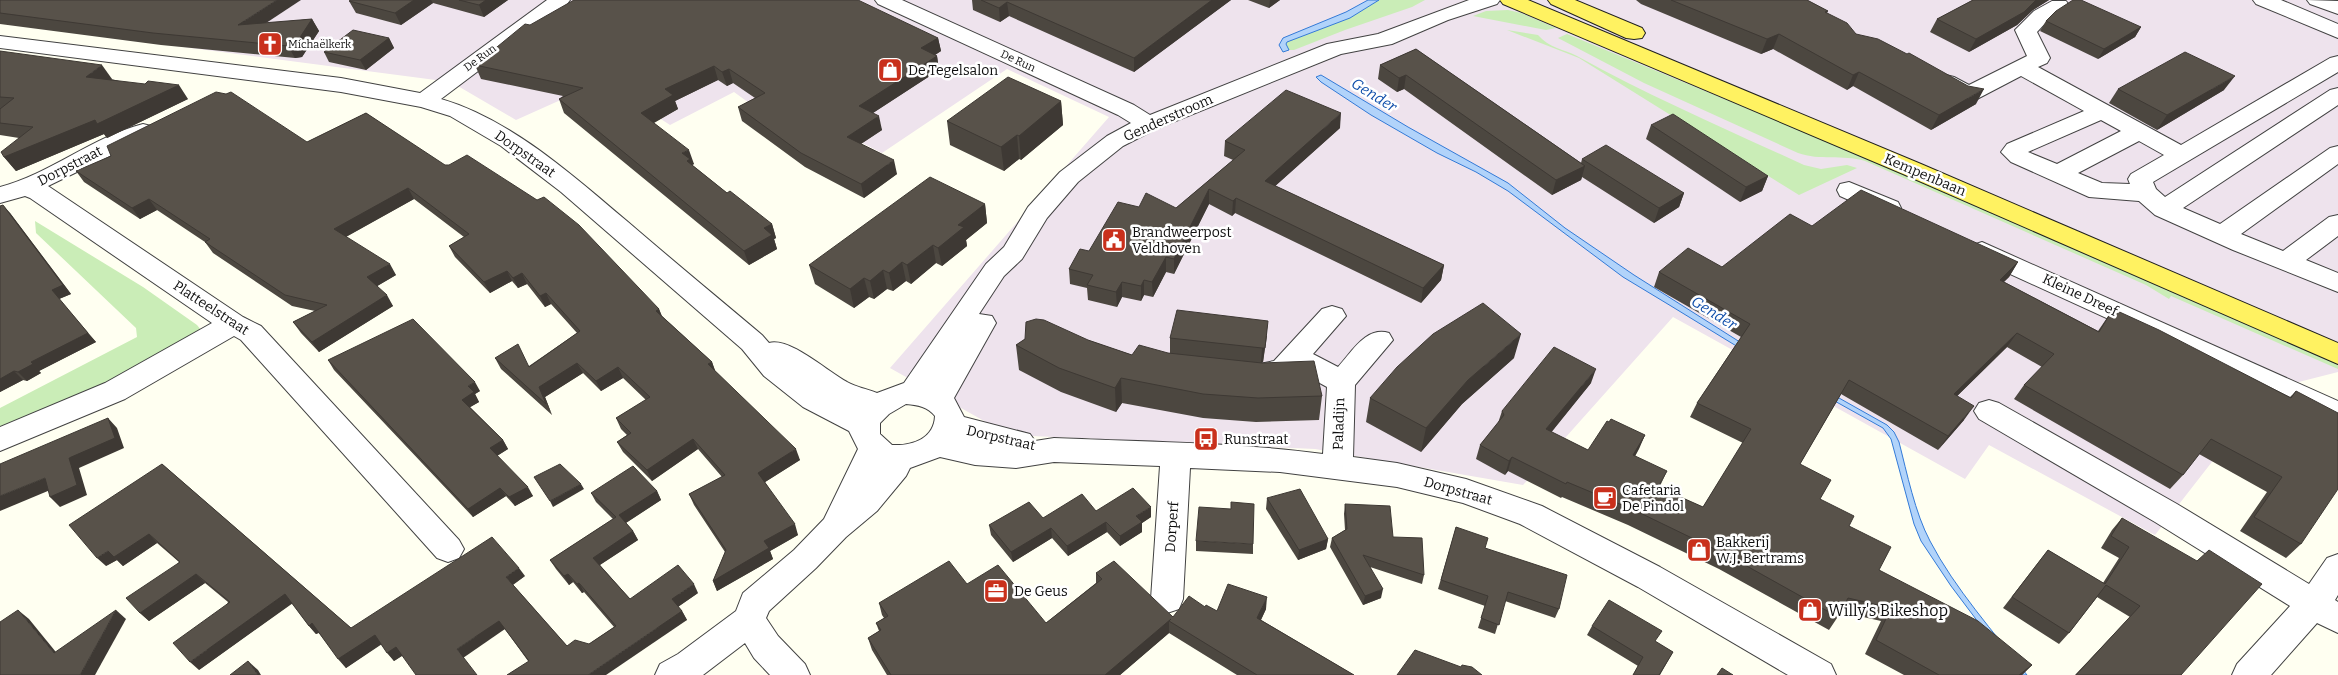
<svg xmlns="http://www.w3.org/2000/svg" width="2338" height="675" font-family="Bitter,serif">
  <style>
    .industrial { fill: #eee3ed }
    .green { fill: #caedb7 }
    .water { fill: #b1d3fa; stroke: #337ad7 }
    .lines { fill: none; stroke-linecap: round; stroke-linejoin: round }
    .minor-casing { stroke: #424242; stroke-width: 2 }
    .major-casing { stroke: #202020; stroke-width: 2 }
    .minor { fill: #fff; fill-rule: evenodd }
    .major { fill: #fff261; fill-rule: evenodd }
    .wall { fill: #4c4740 }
    .shaded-wall { fill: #3e3934 }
    .building { fill: #58524a; stroke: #3e3934 }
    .labels { text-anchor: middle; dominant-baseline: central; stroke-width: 5; stroke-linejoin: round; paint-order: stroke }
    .far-poi-label { font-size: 11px; fill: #0f0f0f; stroke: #fff; text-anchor: start }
    .far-street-label { font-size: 11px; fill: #0f0f0f; stroke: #fff }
    .poi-label { font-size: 14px; fill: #0f0f0f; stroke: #fff; text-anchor: start }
    .street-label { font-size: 14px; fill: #0f0f0f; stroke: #fff }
    .water-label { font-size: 15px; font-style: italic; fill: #0e4daa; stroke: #fff }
    .near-poi-label { font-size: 16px; fill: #0f0f0f; stroke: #fff; text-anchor: start }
  </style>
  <rect width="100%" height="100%" fill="#fffff1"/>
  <polygon class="industrial" points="0,0 2338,0 2338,372 2268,390 2155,535 1989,445 1965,479 1673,317 1523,485 1315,449 1009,435 890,368 1109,117 1007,69 882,153 818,121 792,134 734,92 670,125 603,81 516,120 451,82 0,23"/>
  <g class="green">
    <polygon points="1379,0 1425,0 1412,7 1345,30 1294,50 1289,50 1286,44 1287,42 1350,18"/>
    <polygon points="1508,10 1521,13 1556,28 1546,30 1473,16 1486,11"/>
    <path d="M1507 30 1538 35C1549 48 1563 49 1577 56 1651 97 1728 130 1804 165L1821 169 1847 165 1857 168 1799 195 1579 58Z"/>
    <path d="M1567 34 1949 192 2338 361V369L2171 296 2169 299 2146 285 1865 161C1842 154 1820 161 1798 153L1644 83 1558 38Z"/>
    <polygon points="35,221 143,287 197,325 205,335 0,434 0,408 137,337 136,328 36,233"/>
  </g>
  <g class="water">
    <polygon points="1368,0 1379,0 1350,18 1287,42 1286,44 1289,50 1283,52 1279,45 1283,38 1346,12"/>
    <path d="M1321 75 1408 127 1508 183 1565 228 1634 275 1743 344 1887 425 1894 432 1899 442C1907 473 1915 513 1930 541 1955 589 1994 632 2027 675H2018L1951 586 1921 541 1914 524 1891 439 1883 428 1738 347 1671 306 1623 277 1508 191 1476 172 1437 153 1371 115 1321 82 1316 77Z"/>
  </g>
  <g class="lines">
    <defs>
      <g id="minor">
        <path d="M547 0H570L567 4 441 99C512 120 572 175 628 222 672 260 717 297 762 335L769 343C790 337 828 372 847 382 856 387 867 389 877 393L904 383 986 264 1004 247 1028 207 1060 172 1107 136 1131 123 1118 115 878 4 875 0H902L1134 105 1150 115 1327 44 1378 34 1469 0H1500L1497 4 1448 20 1392 44 1341 54 1156 129 1123 146 1078 182 1047 218 1022 259 1004 276 979 314 992 316 996 323 954 398 964 417 1030 434 1035 441 1054 438C1144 442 1234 442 1323 454L1327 387 1298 371C1287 384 1261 386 1245 381L1241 374 1245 367 1274 361 1322 309 1332 306 1342 309 1346 316 1313 354 1338 367C1352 352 1366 326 1389 333L1393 340 1355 385 1353 457 1397 463 1466 479 1542 506 1660 567 1831 664 1836 675H1788L1638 587 1520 524 1463 503 1397 487 1280 472 1190 468 1183 599 1179 609 1167 613 1155 609 1151 599 1160 466 1054 462 1016 468 975 465 940 457 910 468 906 476 877 511 846 537 816 568 769 611 766 618 778 636 805 664 810 675H770L754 658 745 643 703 675H655L660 664 678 654 736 611 743 593 794 550 824 519 858 449 849 431 803 407 764 376 742 349 561 192 501 146 450 116 421 107 341 92 0 48V36L341 78 420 93ZM906 404C918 405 928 407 935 416 934 439 912 446 892 445L880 434V423L889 414Z"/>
        <polygon points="2253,0 2281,0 2338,24 2338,38 2256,4"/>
        <polygon points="2307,0 2338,1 2338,14 2310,4"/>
        <path d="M2052 1H2066L2069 5 2066 9 2049 19 2037 32 2050 58 2047 63 2038 67 2181 145 2330 58 2338 56V72L2153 182 2156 189 2165 197 2330 90 2338 88V105L2183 208 2220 224 2330 148 2338 146V164L2241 234 2283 251 2329 217 2338 215V236L2306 260 2338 273V292L2233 250 2155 215 2139 201 2089 197 2011 162 2001 152 2007 144 2084 111 2021 76 1977 99C1964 102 1943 94 1935 82L1938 77 1946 75 1954 77 1969 85 2027 56 2015 30 2034 11ZM2101 120 2121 131 2057 164 2028 152ZM2139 141 2164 155 2131 174 2128 179 2130 184 2102 183 2078 173Z"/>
        <path d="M143 124 151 126 155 131 151 136 48 186 243 317 261 326 459 540 464 549 459 558 448 562 437 558 241 340 234 336 125 399 0 451V427L105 383 212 323 30 198 25 196 0 203V187C50 174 92 137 143 124Z"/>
        <polygon points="1849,182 1898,202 1901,208 1898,214 1889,216 1880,214 1840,196 1837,190 1840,184"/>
        <polygon points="1982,242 2338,401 2338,424 1973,257 1969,251 1973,245"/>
        <polygon points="1989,400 1999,403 2177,504 2309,584 2327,558 2338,554 2338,595 2335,600 2338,602 2338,633 2317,623 2271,675 2232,675 2237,664 2290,606 2155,522 1979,419 1974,411 1979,403"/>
      </g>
      <g id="major">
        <polygon points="1500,0 1528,0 1921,164 2338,343 2338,364 1903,174 1503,4"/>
        <polygon points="1548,0 1575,0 1642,28 1645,33 1642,38 1634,39 1626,38 1551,4"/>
      </g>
    </defs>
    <use href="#minor" class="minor-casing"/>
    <use href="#major" class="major-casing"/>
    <use href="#minor" class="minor"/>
    <use href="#major" class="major"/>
  </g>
  <g class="wall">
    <polygon points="0,0 267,23 312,19 319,31 302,57 295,58 161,45 0,24"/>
    <polygon points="351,0 508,0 484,17 433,3 401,25 356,13 349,1"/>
    <polygon points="971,0 1231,0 1134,72 1009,16 1000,22 973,10 972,0"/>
    <polygon points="1248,0 1280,0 1269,8"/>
    <polygon points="1636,0 1807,0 1828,11 1827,13 1856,34 1976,104 1931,130 1853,86 1847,90 1773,49 1761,54 1641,4"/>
    <polygon points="1973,0 2049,0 2033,10 2017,25 1969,52 1930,32 1937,19"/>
    <polygon points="2046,21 2141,27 2135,37 2098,59 2040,31"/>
    <polygon points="530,25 938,38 941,51 935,55 937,56 939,70 873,113 882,130 861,144 897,174 864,198 805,167 742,121 738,107 755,98 733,83 727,86 718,80 675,101 678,109 654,123 694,164 692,165 727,193 772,224 776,238 774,239 777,249 749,265 564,113 559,99 563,96 481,79 475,65"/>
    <polygon points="389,38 394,48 366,70 329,62 324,52"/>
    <polygon points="1416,49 1581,163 1582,159 1684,193 1679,207 1654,223 1582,177 1581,180 1552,195 1404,89 1397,92 1378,79 1380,65"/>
    <polygon points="0,51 112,79 111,79 188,99 107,138 104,134 16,171 4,157 19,138 0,135"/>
    <polygon points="2118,89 2224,90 2157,130 2109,103"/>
    <polygon points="1061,101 1063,125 1021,160 1019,159 1004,171 950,145 947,121"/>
    <polygon points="366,113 659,309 662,316 712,362 715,371 800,460 765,482 798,535 770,551 773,559 717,591 713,581 725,552 694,505 689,494 722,477 698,449 652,481 623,452 617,442 627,435 621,429 616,418 646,400 623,378 601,391 583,373 545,397 552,415 501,369 495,358 529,366 577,333 551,304 545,307 527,284 518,288 512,281 490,293 455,257 449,246 464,237 414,199 346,237 396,275 377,286 393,306 319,352 301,333 293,322 315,311 292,306 213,253 205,242 157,210 140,219 84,182 76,171 307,142"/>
    <polygon points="1651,125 1768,176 1762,191 1740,202 1646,139"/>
    <polygon points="1340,128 1275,186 1444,265 1441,280 1421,303 1235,213 1232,216 1209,204 1174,274 1166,272 1153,297 1144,295 1141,301 1122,297 1117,307 1088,300 1087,288 1070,284 1069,269 1089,251 1139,207 1176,208 1233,160 1224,156 1225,141"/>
    <polygon points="985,204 987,223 966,240 967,246 942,266 936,263 911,284 906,281 893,291 887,289 874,299 869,297 854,308 815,284 809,265"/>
    <polygon points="0,206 10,213 71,294 59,299 96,342 39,371 41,373 27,381 23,380 0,392"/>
    <polygon points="1812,226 2018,262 2009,277 2004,282 2098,331 2113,309 2290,397 2296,391 2301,544 2286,558 2240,531 2267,492 2199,454 2183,475 2170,489 2014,399 2024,385 2042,367 2007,347 1957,396 1964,420 1938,450 1841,394 1800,464 1820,499 1849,526 1879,570 2032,665 2022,675 1904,675 1865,654 1881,621 1841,612 1829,630 1719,569 1628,525 1562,497 1561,498 1508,471 1505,475 1476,459 1480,445 1498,423 1502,411 1591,383 1551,432 1588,450 1645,435 1635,456 1659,488 1703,507 1743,443 1690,417 1697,403 1741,337 1654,287 1659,272 1722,267"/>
    <polygon points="1267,336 1263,362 1261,363 1322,396 1319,420 1256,422 1203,418 1122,403 1116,412 1061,392 1019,370 1016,345 1025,339 1088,340 1132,355 1170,353 1170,338"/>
    <polygon points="1514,358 1462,404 1421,452 1366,422 1370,398"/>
    <polygon points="328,360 480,391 475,394 479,402 470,407 503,440 508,449 497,456 533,496 515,506 506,496 473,517 334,370"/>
    <polygon points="162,464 351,628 525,576 513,585 567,646 589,644 614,627 584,592 582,593 573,582 569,585 556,569 550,560 613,519 596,502 591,493 657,491 661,500 626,523 633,531 638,540 600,565 630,599 698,593 678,607 682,611 687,620 528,661 505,629 402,656 394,661 381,644 346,668 319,633 316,634 309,626 292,603 199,670 228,602 205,583 149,621 140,613 179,562 157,543 123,566 117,560 106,566"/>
    <polygon points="1267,498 1328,539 1326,549 1298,560 1266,509"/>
    <polygon points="1345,504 1393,537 1424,575 1422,584 1370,567 1381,598 1363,605 1330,547 1332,538 1345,530 1344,514"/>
    <polygon points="1096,511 1151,517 1142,523 1142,532 1120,546 1107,532 1068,556 1052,538 1013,562 991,535 989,525"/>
    <polygon points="2122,518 2181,675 2075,675 2130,617 2097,597 2069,633 2059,644 2003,608 2048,550 2103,583 2119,558 2101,548 2112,530"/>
    <polygon points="1456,527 1485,548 1559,609 1555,618 1505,601 1495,634 1478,628 1485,606 1438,589"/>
    <polygon points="1196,541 1253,544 1253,554 1196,551"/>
    <polygon points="1096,573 1173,617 1205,607 1217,611 1266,609 1261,620 1354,675 1237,675 1169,633 1120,675 887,675 872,650 868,638 879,631 876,623 884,618 882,615 879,603 967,584 1046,623 1096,583"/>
    <polygon points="1592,626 1656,642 1673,652 1660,675 1633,675 1638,666 1587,635"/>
  </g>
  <g class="shaded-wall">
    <polygon points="277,0 301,0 245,37 238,25"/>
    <polygon points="414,0 431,0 433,3 401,25 395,13"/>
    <polygon points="486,0 508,0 484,17 479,5"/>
    <polygon points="1212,0 1231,0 1134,72 1134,58"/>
    <polygon points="1270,0 1280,0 1269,8"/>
    <polygon points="2036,0 2049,0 2033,10 2017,25 1969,52 1976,39"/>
    <polygon points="1007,2 1009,16 1000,22 999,8"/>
    <polygon points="312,19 319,31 302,57 295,58 288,46"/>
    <polygon points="2141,27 2135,37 2098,59 2104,49"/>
    <polygon points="1779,34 1773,49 1761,54 1767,39"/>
    <polygon points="389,38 394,48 366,70 360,60"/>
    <polygon points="938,38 941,51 924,62 921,48"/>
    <polygon points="937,56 939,70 862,120 859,106"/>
    <polygon points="102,65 112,79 96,91 86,77"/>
    <polygon points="714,66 718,80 675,101 678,109 646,127 641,113 665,89"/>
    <polygon points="729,69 733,83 727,86 722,72"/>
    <polygon points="1859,72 1853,86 1847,90 1853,75"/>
    <polygon points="1406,75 1404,89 1397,92 1399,78"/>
    <polygon points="2235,76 2224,90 2157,130 2167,115"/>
    <polygon points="179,85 188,99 107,138 104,134 16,171 4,157"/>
    <polygon points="1984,89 1976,104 1931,130 1939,115"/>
    <polygon points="1061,101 1063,125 1021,160 1019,136"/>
    <polygon points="1341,113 1340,128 1264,196 1265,181"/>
    <polygon points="879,116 882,130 850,151 847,137"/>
    <polygon points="1017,135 1019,159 1004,171 1001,147"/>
    <polygon points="689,150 694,164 692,165 691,175 682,153"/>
    <polygon points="894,160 897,174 864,198 861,184"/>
    <polygon points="1585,166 1581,180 1552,195 1556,180"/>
    <polygon points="1768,176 1762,191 1740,202 1746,187"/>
    <polygon points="408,188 414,199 340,240 334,229"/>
    <polygon points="1209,189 1209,204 1174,274 1174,259"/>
    <polygon points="1684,193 1679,207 1654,223 1659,208"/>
    <polygon points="1236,198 1235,213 1232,216 1233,201"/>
    <polygon points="149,199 157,210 140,219 132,208"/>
    <polygon points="985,204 987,223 966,240 967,246 942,266 938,248 958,225"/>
    <polygon points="3,205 10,213 71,294 59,299 52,290"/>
    <polygon points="772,224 776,238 774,239 777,249 749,265 744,251 764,228"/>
    <polygon points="933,245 936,263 911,284 907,265"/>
    <polygon points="1166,257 1166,272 1153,297 1152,282"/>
    <polygon points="902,262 906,281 893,291 889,273"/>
    <polygon points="2018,262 2009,277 1990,294 2000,280"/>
    <polygon points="390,264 396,275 374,288 367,277"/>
    <polygon points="1444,265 1441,280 1421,303 1423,288"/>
    <polygon points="883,270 887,289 874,299 870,281"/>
    <polygon points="507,271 512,281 490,293 484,282"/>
    <polygon points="522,273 527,284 518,288 513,278"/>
    <polygon points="864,278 869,297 854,308 850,289"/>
    <polygon points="1144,280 1144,295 1141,301 1141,286"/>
    <polygon points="1122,282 1122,297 1117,307 1116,292"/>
    <polygon points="546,293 551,304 545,307 540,296"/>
    <polygon points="387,295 393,306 319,352 312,342"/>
    <polygon points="659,309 663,320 656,311"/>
    <polygon points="1268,321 1263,362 1261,363 1262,348"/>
    <polygon points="88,333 96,342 39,371 41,373 27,381 18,372 31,362"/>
    <polygon points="2017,333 2007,347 1944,409 1954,394"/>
    <polygon points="1521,334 1514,358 1462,404 1421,452 1426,428 1468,380"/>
    <polygon points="712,362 716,373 708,364"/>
    <polygon points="577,363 583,373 545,397 552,415 539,387"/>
    <polygon points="618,367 623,378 601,391 596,381"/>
    <polygon points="1596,369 1591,383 1542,444 1546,429"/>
    <polygon points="14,371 23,380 0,392 0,379"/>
    <polygon points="1121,378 1122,403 1116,412 1115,388"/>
    <polygon points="475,382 480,391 475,394 479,402 467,409 462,400 468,386"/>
    <polygon points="1974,406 1964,420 1938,450 1948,436"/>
    <polygon points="108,418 117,428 124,448 79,468 87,495 60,507 50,497 69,458"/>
    <polygon points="1645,435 1639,449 1628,469 1633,455"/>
    <polygon points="693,439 698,449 652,481 647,470"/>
    <polygon points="503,440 508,449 495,457 490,448"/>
    <polygon points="796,449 800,460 762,484 758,473"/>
    <polygon points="1512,457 1508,471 1505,475 1509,461"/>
    <polygon points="1667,471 1660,486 1651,501 1658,487"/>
    <polygon points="45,478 55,488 0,511 0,496"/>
    <polygon points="581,484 584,489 553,507 550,501"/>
    <polygon points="528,487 533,496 515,506 509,497"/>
    <polygon points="500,488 506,496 473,517 468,509"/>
    <polygon points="657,491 661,500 624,524 619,515"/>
    <polygon points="1151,507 1151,517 1142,523 1142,532 1120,546 1120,536 1136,516"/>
    <polygon points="1106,522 1107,532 1068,556 1067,546"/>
    <polygon points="795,524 798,535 770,551 773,559 717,591 713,581 764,541"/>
    <polygon points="1051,528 1052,538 1013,562 1011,552"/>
    <polygon points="633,531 638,540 598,566 593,558"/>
    <polygon points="149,534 157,543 123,566 114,557"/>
    <polygon points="1328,539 1326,549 1298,560 1299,550"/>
    <polygon points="108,551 117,560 106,566 97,558"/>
    <polygon points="519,568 525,576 512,585 506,577"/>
    <polygon points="196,574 205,583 149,621 140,613"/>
    <polygon points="568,574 573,582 569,585 564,576"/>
    <polygon points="579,583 584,592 582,593 577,584"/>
    <polygon points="694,584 698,593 676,608 672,599"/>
    <polygon points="1383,589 1381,598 1363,605 1365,596"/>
    <polygon points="285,594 293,603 199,670 190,662"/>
    <polygon points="1267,597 1266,609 1256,630 1257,618"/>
    <polygon points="18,610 29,619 64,662 54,653"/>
    <polygon points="116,610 126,619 95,675 80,675"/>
    <polygon points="682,611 687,620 606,675 588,675"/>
    <polygon points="1171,619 1169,621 1169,633 1120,675 1105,675"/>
    <polygon points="499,621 505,629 463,658 457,649"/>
    <polygon points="312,623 320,632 316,634 309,626"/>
    <polygon points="375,635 382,644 346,668 338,659"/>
    <polygon points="396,647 403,655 394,661 387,653"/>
    <polygon points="248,661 258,670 261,675 258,675"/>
    <polygon points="2032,665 2022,675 2019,675"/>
  </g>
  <g class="building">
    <polygon points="0,0 277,0 238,25 312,19 295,45 288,46 153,33 0,13"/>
    <polygon points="351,0 414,0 395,13 349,1"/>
    <polygon points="459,0 486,0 479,5"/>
    <polygon points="574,0 858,0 938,38 921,48 937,56 859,106 879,116 847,137 894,160 861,184 801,153 738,107 765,93 729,69 722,72 714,66 665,89 673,95 641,113 689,150 682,153 690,159 687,161 727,193 730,191 772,224 764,228 772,235 744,251 559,99 583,88 475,65 525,24 530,25"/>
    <polygon points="981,0 1212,0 1134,58 1007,2 999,8"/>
    <polygon points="1671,0 1807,0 1828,11 1825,12 1847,23 1856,34 1878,39 1907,54 1909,53 1968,86 1984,89 1939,115 1859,72 1853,75 1779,34 1767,39"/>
    <polygon points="1973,0 2036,0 2024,12 1976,39 1937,19"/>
    <polygon points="2073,0 2081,0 2141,27 2104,49 2046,21 2056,11"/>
    <polygon points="353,30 389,38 360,60 324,52"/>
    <polygon points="1416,49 1585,166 1556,180 1406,75 1399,78 1380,65"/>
    <polygon points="0,51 102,65 86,77 145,84 148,81 179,85 97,124 95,120 4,157 1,152 33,127 0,123 0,109 14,98 0,97"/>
    <polygon points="2185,52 2235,76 2167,115 2118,89"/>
    <polygon points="1008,77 1061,101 1019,136 1017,135 1001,147 947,121"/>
    <polygon points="1286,90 1341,113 1265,181 1444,265 1423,288 1236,198 1233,201 1209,189 1174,259 1166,257 1152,282 1144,280 1141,286 1122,282 1116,292 1087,285 1093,275 1069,269 1080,249 1089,251 1118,202 1139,207 1146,193 1176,208 1245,150 1225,141"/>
    <polygon points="216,92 226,94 231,92 307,142 366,113 445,165 449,165 467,155 537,200 544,197 579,225 659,309 656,311 712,362 708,364 796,449 758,473 795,524 764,541 769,548 713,581 726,550 689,494 725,475 693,439 647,470 617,442 631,433 616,418 650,397 618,367 596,381 577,363 539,387 546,404 495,358 518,344 529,367 580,331 546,293 540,296 522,273 513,278 507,271 484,282 449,246 469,234 408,188 334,229 390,264 367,277 387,295 312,342 293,322 327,305 285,295 205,242 210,239 149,199 132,208 76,171 111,156 107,146"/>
    <polygon points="1673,114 1768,176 1746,187 1651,125"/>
    <polygon points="1606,145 1684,193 1659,208 1582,159"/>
    <polygon points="930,177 985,204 958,225 964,227 938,248 933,245 907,265 902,262 889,273 883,270 870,281 864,278 850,289 809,265"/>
    <polygon points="1861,190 2018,262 2000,280 2099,332 2113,309 2159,330 2291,398 2296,391 2338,413 2338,489 2301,544 2254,517 2282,477 2211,439 2183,475 2024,385 2054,354 2017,333 1954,394 1974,406 1948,436 1849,380 1800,464 1831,480 1820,499 1854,516 1849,526 1891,547 1879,570 1978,621 2032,665 2019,675 1939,675 1876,640 1891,608 1848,598 1838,617 1727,555 1634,510 1567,482 1566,484 1512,457 1509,461 1480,445 1504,415 1502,411 1554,347 1596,369 1546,429 1588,450 1607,421 1609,422 1611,419 1645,435 1633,455 1667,471 1658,487 1703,507 1751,429 1697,403 1750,324 1659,272 1688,248 1722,267 1790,214 1812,226"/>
    <polygon points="3,205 63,285 52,290 88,333 31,362 33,364 18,372 14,371 0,379 0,206"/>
    <polygon points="1483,303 1521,334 1468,380 1426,428 1370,398 1397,367 1433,334"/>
    <polygon points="1177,310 1268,321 1265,348 1262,348 1170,338"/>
    <polygon points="413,319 475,382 468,386 474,392 462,400 503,440 490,448 528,487 509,497 500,488 468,509 328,360"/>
    <polygon points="1036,319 1044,320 1088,340 1132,355 1139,345 1168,353 1262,363 1314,361 1322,396 1258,398 1203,394 1121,378 1115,388 1059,368 1016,345 1025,339 1026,322"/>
    <polygon points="108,418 115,438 69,458 77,485 50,497 45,478 0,496 0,464"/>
    <polygon points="162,464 351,628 492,537 519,568 506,577 567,646 575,640 589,644 616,626 579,583 577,584 568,574 564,576 550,560 616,517 591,493 633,466 657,491 619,515 633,531 593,558 630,599 678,565 694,584 672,599 682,611 588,675 507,675 529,661 499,621 457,649 477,675 416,675 396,647 387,653 375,635 338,659 312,623 309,626 285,594 190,662 173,643 230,602 196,574 140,613 126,598 180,562 149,534 114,557 108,551 97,558 69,525"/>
    <polygon points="560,464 581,484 550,501 534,477"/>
    <polygon points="1133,488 1151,507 1136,516 1142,522 1120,536 1106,522 1067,546 1051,528 1011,552 989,525 1029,502 1043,518 1082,494 1096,511"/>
    <polygon points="1300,489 1328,539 1299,550 1267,498"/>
    <polygon points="1231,502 1254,504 1253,544 1196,541 1199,507 1231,509"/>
    <polygon points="1345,504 1390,506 1393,537 1422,538 1424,575 1363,555 1383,589 1365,596 1332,538 1347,529"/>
    <polygon points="2122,518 2197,561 2209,550 2262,584 2181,675 2076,675 2140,606 2106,585 2069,633 2012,597 2048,550 2105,584 2129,547 2111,536"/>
    <polygon points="1456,527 1488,538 1485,548 1567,575 1559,609 1508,592 1499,625 1481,618 1488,596 1441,580"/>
    <polygon points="949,561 967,584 998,565 1046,623 1102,579 1096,573 1114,561 1173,617 1189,596 1205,607 1206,605 1217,611 1228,584 1267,597 1257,618 1354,675 1257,675 1169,621 1171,619 1105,675 891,675 868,638 881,630 876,623 888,616 879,603"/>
    <polygon points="1609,600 1662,631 1655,641 1673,652 1659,675 1633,675 1643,657 1592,626"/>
    <polygon points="18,610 54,653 116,610 80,675 0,675 0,622"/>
    <polygon points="1415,650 1461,667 1462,665 1472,667 1482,675 1397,675"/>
    <polygon points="248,661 258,675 230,675"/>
    <polygon points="1722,668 1733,675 1717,675"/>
  </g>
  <defs>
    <symbol id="church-square" viewBox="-11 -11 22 22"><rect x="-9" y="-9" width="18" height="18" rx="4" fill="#c9301c" stroke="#fff"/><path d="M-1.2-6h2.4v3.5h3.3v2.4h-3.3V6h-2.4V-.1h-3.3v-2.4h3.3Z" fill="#fff"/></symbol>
    <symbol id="shop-square" viewBox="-11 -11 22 22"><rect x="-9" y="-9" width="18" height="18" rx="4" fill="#c9301c" stroke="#fff"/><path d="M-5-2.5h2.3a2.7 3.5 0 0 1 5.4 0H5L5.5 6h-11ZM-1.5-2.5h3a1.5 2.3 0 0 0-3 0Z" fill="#fff"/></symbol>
    <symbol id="civic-square" viewBox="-11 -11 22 22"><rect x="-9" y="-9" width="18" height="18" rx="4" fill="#c9301c" stroke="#fff"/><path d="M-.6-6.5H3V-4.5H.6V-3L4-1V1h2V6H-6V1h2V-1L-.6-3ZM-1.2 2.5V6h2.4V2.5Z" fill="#fff"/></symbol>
    <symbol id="bus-square" viewBox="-11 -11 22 22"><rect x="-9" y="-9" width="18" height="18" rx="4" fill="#c9301c" stroke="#fff"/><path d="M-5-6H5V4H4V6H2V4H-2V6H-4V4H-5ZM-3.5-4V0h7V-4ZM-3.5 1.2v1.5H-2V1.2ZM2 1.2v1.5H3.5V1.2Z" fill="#fff"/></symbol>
    <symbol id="cafe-square" viewBox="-11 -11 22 22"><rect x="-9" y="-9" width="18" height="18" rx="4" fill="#c9301c" stroke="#fff"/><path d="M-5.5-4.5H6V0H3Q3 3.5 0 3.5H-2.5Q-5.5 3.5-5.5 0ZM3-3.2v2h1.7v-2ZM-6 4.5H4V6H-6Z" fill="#fff"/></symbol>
    <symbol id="office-square" viewBox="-11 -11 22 22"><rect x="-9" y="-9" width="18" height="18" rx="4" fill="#c9301c" stroke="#fff"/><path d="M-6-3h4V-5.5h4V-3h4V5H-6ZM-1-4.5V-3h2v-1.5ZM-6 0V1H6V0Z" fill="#fff"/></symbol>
  </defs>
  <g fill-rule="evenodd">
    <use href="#church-square" x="256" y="30" width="28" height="28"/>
    <use href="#shop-square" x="876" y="56" width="28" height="28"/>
    <use href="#civic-square" x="1100" y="226" width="28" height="28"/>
    <use href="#bus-square" x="1192" y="425" width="28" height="28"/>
    <use href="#cafe-square" x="1591" y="484" width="28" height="28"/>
    <use href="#shop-square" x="1685" y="536" width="28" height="28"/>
    <use href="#office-square" x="982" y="577" width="28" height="28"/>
    <use href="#shop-square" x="1796" y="596" width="28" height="28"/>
  </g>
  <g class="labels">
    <g class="far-poi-label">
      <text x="288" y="44">Michaëlkerk</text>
    </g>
    <g class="far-street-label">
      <text transform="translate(480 58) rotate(-36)">De Run</text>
      <text transform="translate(1018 61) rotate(25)">De Run</text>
    </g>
    <g class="poi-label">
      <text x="908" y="70">De Tegelsalon</text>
      <text x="1132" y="232">Brandweerpost<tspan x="1132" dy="16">Veldhoven</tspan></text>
      <text x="1224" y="439">Runstraat</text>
      <text x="1622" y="490">Cafetaria<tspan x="1622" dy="16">De Pindol</tspan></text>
      <text x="1716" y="542">Bakkerij<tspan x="1716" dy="16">W.J. Bertrams</tspan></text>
      <text x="1014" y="591">De Geus</text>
    </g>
    <g class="street-label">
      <text transform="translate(1168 118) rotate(-24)">Genderstroom</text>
      <text transform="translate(525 154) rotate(35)">Dorpstraat</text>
      <text transform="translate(70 166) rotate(-27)">Dorpstraat</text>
      <text transform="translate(1925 175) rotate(23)">Kempenbaan</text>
      <text transform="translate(2080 295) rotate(25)">Kleine Dreef</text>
      <text transform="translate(211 308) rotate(33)">Platteelstraat</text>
      <text transform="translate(1339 424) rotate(-88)">Paladijn</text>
      <text transform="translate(1001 438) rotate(13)">Dorpstraat</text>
      <text transform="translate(1458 491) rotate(16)">Dorpstraat</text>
      <text transform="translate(1172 527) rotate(-86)">Dorperf</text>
    </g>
    <g class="water-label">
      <text transform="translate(1374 95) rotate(32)">Gender</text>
      <text transform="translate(1714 313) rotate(32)">Gender</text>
    </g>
    <g class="near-poi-label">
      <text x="1828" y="610">Willy's Bikeshop</text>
    </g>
  </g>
</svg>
